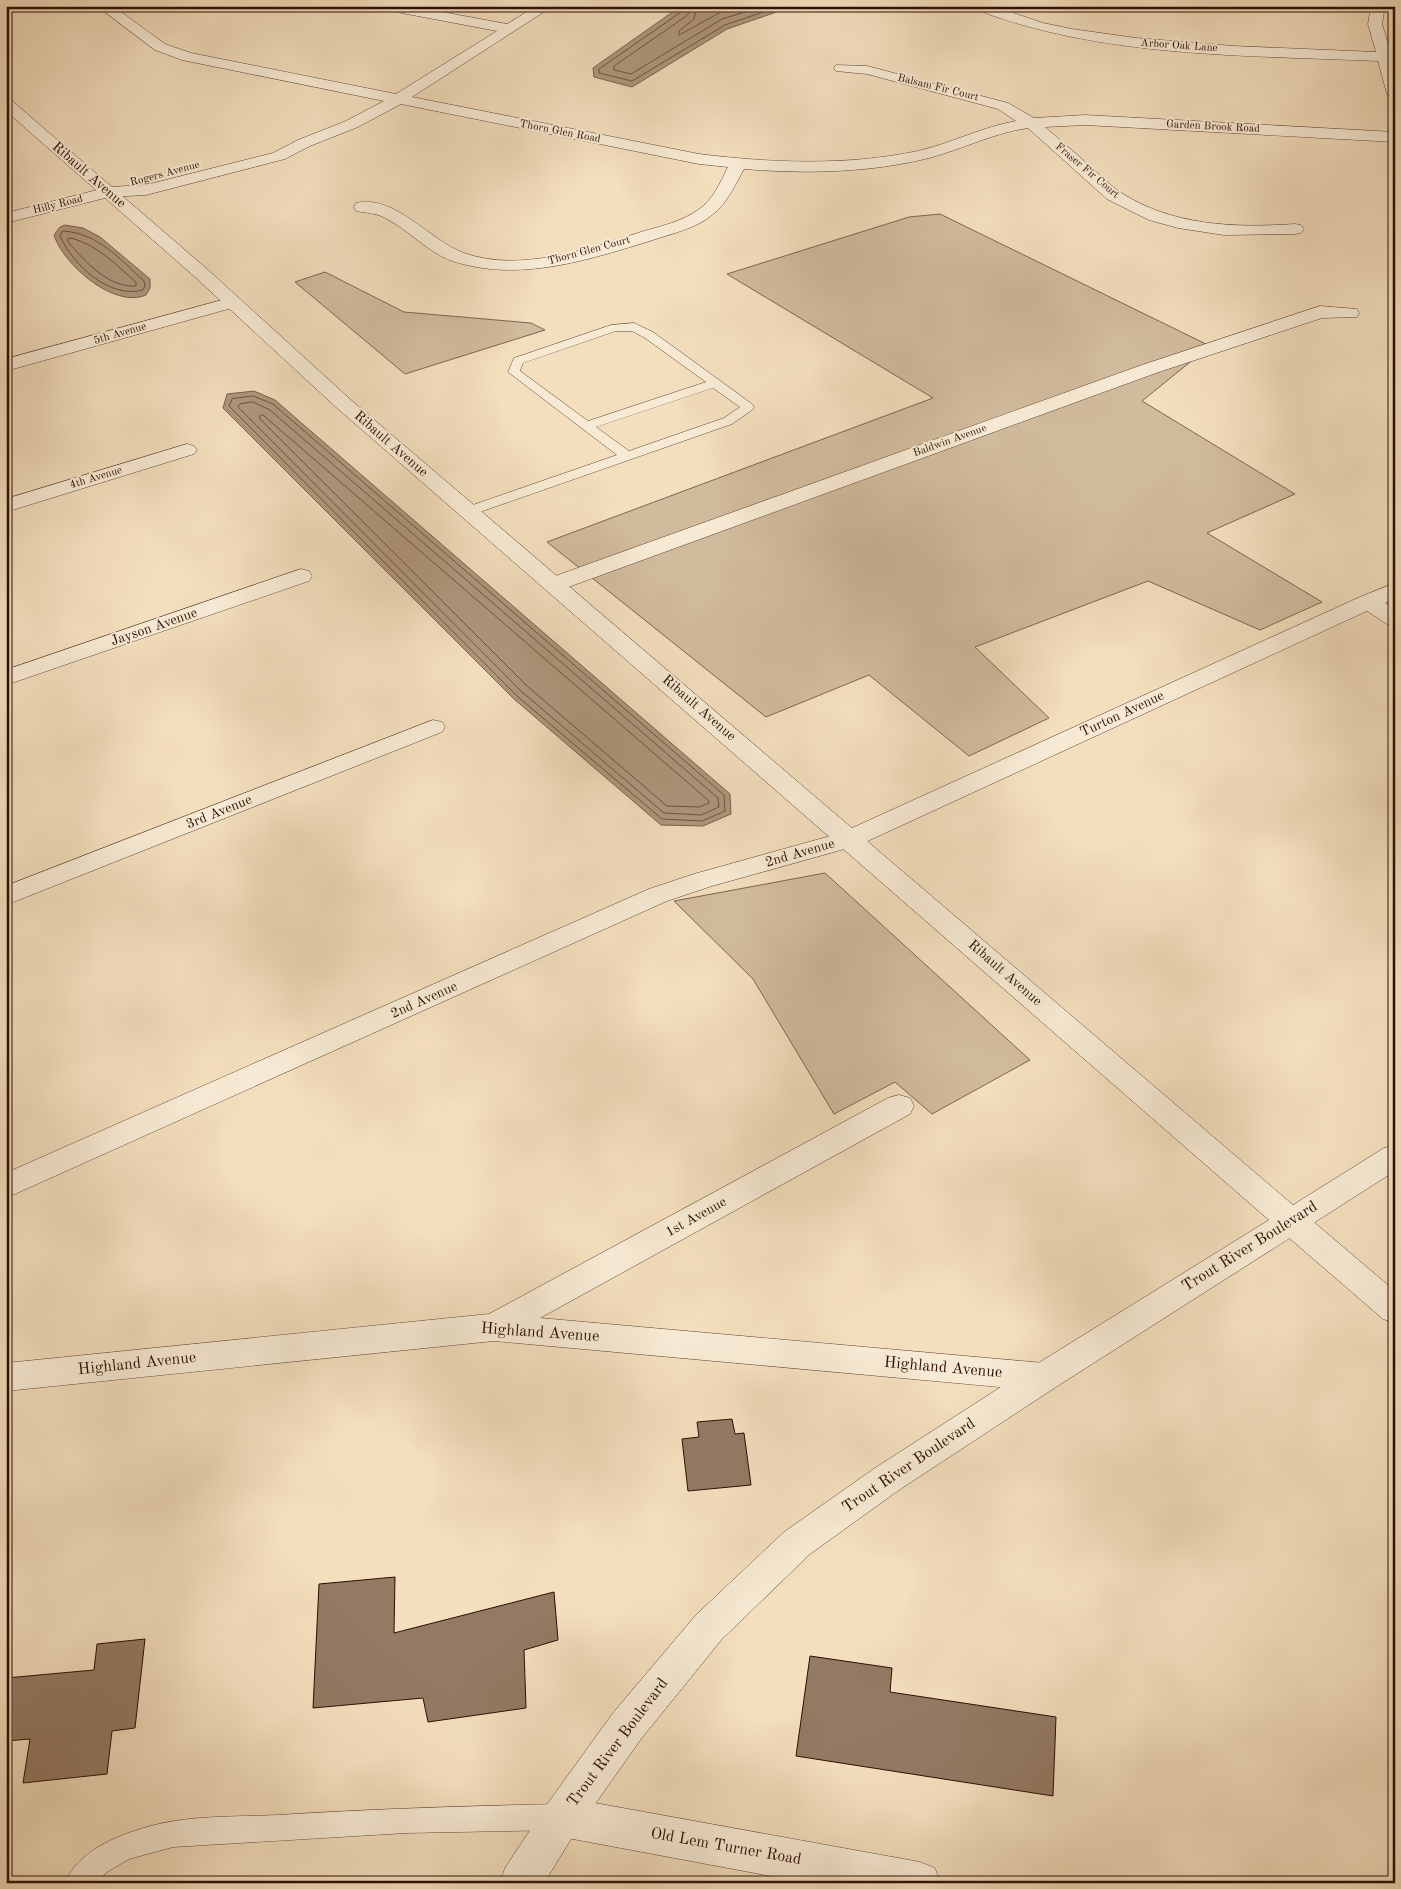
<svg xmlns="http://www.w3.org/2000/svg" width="1401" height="1889" font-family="'Old Standard TT',serif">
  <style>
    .green { fill: #d1bb9d; stroke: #7e6450 }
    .water { fill: #af977d; stroke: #7b604c }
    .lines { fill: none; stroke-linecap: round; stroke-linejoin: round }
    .shore { stroke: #6e5240; stroke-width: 1 }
    .building { fill: #937a63; stroke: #2c0e02 }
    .service-casing { stroke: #5e4231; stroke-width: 1 }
    .minor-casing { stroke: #5e4231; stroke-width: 1 }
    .tertiary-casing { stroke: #5e4231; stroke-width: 1 }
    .service { fill: #f7ead4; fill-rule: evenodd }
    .minor { fill: #f7ead4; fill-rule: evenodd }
    .tertiary { fill: #f7ead4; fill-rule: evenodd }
    .labels { text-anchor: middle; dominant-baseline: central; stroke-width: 4; stroke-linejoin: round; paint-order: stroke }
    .far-street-label { font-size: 11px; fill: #2c0e02; stroke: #f7ead4 }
    .street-label { font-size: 14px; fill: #2c0e02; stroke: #f7ead4 }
    .near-street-label { font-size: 16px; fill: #2c0e02; stroke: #f7ead4 }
  </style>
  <rect width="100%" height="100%" fill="#f3debd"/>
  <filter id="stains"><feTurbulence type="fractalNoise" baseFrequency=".004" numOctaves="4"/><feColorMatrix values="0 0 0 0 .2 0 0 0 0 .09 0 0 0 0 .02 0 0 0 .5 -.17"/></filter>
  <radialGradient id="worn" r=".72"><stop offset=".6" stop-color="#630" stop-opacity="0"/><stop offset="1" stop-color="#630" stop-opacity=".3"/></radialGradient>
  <g class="green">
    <polygon points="940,214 1210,346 1142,401 1295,494 1207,533 1322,602 1260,630 1148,581 975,647 1049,718 969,756 869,675 766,717 547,542 933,398 727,274 909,217"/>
    <polygon points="325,272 404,312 531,323 545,330 405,374 295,282"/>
    <polygon points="825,873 1030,1060 932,1114 895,1082 834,1114 753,979 674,901"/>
  </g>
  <g class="water">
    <polygon points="681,6 794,6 727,29 632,87 594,77 593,68"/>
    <path d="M65 225 83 228 100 237 150 279V288L146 295C114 309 63 264 54 235L60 227Z"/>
    <polygon points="254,391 275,400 730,794 731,814 703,826 661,825 514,699 223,408 227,394"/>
  </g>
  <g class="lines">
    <g class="shore">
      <polyline points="684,6 681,12 599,69 599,73 632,81 725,25 781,6"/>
      <polyline points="690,6 689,13 685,17 614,66 614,70 631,74 722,19 764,6"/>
      <polyline points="697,6 694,19 679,31 679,35 719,13 739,6"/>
      <path d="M63 231C98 233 120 259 144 281L145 286 143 290C109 299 73 265 60 236Z"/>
      <path d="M71 238C98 245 116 265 136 282V286C108 288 85 261 68 242V239Z"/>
      <polygon points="253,396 273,404 724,795 725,811 702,821 662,819 517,696 229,406 232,399"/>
      <polygon points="253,402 270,410 718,798 719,807 701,815 664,813 521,691 238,407 240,404"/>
      <polygon points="263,415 708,800 709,803 699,807 667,806 527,686 260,419 260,416"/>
    </g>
  </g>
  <g class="building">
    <polygon points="732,1419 735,1434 744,1433 751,1485 688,1491 682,1439 699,1437 697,1422"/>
    <polygon points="395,1577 394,1633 554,1592 558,1640 524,1650 526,1708 428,1722 423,1698 313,1708 319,1584"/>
    <polygon points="145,1639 135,1728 112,1731 107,1774 23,1783 30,1739 6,1741 6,1678 94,1670 97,1644"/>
    <polygon points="810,1656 892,1668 890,1692 1056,1717 1053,1796 796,1756"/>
  </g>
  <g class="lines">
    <defs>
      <g id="service">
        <path d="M634 323 653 332 752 404 754 407 752 410 732 424 474 514H464L462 511 464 508 617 455 508 372 514 358 611 325ZM616 331H632L645 338 706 382 588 421 520 371 523 363ZM713 388 740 407 724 418 629 451 596 427Z"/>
        <path d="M561 1804 570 1808 574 1817 570 1826 561 1830 406 1833 173 1847 129 1859 107 1872 95 1883H65C78 1851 116 1836 147 1827 188 1815 235 1817 278 1815 372 1809 466 1806 561 1804Z"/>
      </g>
      <g id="minor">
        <path d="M97 6H113L165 44 191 53 396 94 497 31 386 10 379 6H410L507 24 536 6H553L412 97 699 154C772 163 846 166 918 151 952 143 982 127 1016 121L998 109 867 74 836 71 834 68 836 65 867 66 1008 103 1034 118 1085 115 1395 132V142L1085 125 1045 127C1061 141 1078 155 1094 170 1102 177 1111 186 1120 192 1172 226 1235 228 1295 224L1301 225 1304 229 1301 233 1295 234 1224 235 1178 228 1149 220 1107 199 1028 128C993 133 963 149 929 158 869 173 805 174 744 169 735 185 727 204 712 215 695 229 673 233 653 240 588 260 519 283 452 261 427 252 409 230 385 218 377 213 366 213 356 211L354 207 356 203C395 194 430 241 464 253 520 273 587 249 641 232 661 226 681 222 698 210 713 200 720 183 728 167L699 164 401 104 358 127 310 146 285 159 146 195 109 197 6 223V213L109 187 146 185 273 153 298 140 346 121 384 101 182 60 155 50Z"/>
        <path d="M972 6H993L1043 23 1072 29 1136 38 1233 46 1376 52 1368 24 1371 6H1385L1382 24 1395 67V99L1390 97 1387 94 1378 61C1243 55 1102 58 974 9Z"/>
        <polygon points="233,297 239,298 242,302 239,306 6,371 6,359"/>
        <polygon points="1320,306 1357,309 1359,313 1357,317 1322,318 1156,373 563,589 555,591 547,589 544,584 547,579 1142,365"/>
        <polygon points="187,444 194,446 197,450 194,454 6,512 6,499"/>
        <polygon points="301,569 309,571 312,576 309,581 6,685 6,670"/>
        <polygon points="1395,583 1395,599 1385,603 1395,609 1395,626 1387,624 1367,611 859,845 712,886 667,901 6,1198 6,1173 649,889 694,874 841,833 1360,597"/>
        <polygon points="433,720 442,722 445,727 442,732 6,905 6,886"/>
        <polygon points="899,1095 910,1098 914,1106 910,1114 540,1318 1044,1363 1056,1367 1061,1377 1056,1387 1044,1391 494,1341 6,1391 6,1363 489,1314 888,1098"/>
        <polygon points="1291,1209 1302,1212 1395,1291 1395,1323 1383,1319 1280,1230 1275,1221 1280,1212"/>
        <polygon points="562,1797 920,1862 935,1868 940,1883 808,1883 562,1837 548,1831 542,1817 548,1803"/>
      </g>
      <polygon id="tertiary" points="6,98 11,100 207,269 351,400 1293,1205 1384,1148 1395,1145 1395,1171 1056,1387 899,1490 810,1554 722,1639 641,1739 576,1831 544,1883 500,1883 505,1868 548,1803 613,1713 696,1615 784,1532 875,1468 1032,1367 1269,1220 337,408 195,277 6,111"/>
    </defs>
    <use href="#service" class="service-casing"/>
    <use href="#minor" class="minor-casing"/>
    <use href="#tertiary" class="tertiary-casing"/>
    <use href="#service" class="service"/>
    <use href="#minor" class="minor"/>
    <use href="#tertiary" class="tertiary"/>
  </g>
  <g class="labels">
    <g class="far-street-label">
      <text transform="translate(1179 46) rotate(4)">Arbor Oak Lane</text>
      <text transform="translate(938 88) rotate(14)">Balsam Fir Court</text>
      <text transform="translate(1213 127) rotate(3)">Garden Brook Road</text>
      <text transform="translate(560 132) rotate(11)">Thorn Glen Road</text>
      <text transform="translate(1087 171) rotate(40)">Fraser Fir Court</text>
      <text transform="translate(165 174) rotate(-15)">Rogers Avenue</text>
      <text transform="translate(58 205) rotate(-14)">Hilly Road</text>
      <text transform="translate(589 251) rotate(-15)">Thorn Glen Court</text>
      <text transform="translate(120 334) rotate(-16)">5th Avenue</text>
      <text transform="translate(950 441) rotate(-20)">Baldwin Avenue</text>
      <text transform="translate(96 478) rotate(-17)">4th Avenue</text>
    </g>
    <g class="street-label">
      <text transform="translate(89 175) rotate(41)">Ribault Avenue</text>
      <text transform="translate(391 444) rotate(41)">Ribault Avenue</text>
      <text transform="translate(154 627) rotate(-19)">Jayson Avenue</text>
      <text transform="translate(699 708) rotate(41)">Ribault Avenue</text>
      <text transform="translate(1122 714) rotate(-25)">Turton Avenue</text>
      <text transform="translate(219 812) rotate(-22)">3rd Avenue</text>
      <text transform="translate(800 853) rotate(-16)">2nd Avenue</text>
      <text transform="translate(1005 973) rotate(41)">Ribault Avenue</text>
      <text transform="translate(424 1000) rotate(-24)">2nd Avenue</text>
      <text transform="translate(696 1217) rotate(-29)">1st Avenue</text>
    </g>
    <g class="near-street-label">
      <text transform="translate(1250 1247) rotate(-32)">Trout River Boulevard</text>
      <text transform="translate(540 1333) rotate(4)">Highland Avenue</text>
      <text transform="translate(137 1364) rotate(-6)">Highland Avenue</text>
      <text transform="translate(943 1368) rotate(5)">Highland Avenue</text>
      <text transform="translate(909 1466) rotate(-34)">Trout River Boulevard</text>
      <text transform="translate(618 1743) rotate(-53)">Trout River Boulevard</text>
      <text transform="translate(726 1847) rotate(10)">Old Lem Turner Road</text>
    </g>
  </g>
  <rect width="1401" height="1889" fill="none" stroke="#f3debd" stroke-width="25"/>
  <rect x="8" y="8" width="1386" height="1874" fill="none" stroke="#2c0e02" stroke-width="2.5"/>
  <rect x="12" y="12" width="1376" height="1864" fill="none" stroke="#2c0e02"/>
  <rect width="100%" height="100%" filter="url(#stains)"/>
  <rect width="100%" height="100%" fill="url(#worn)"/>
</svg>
